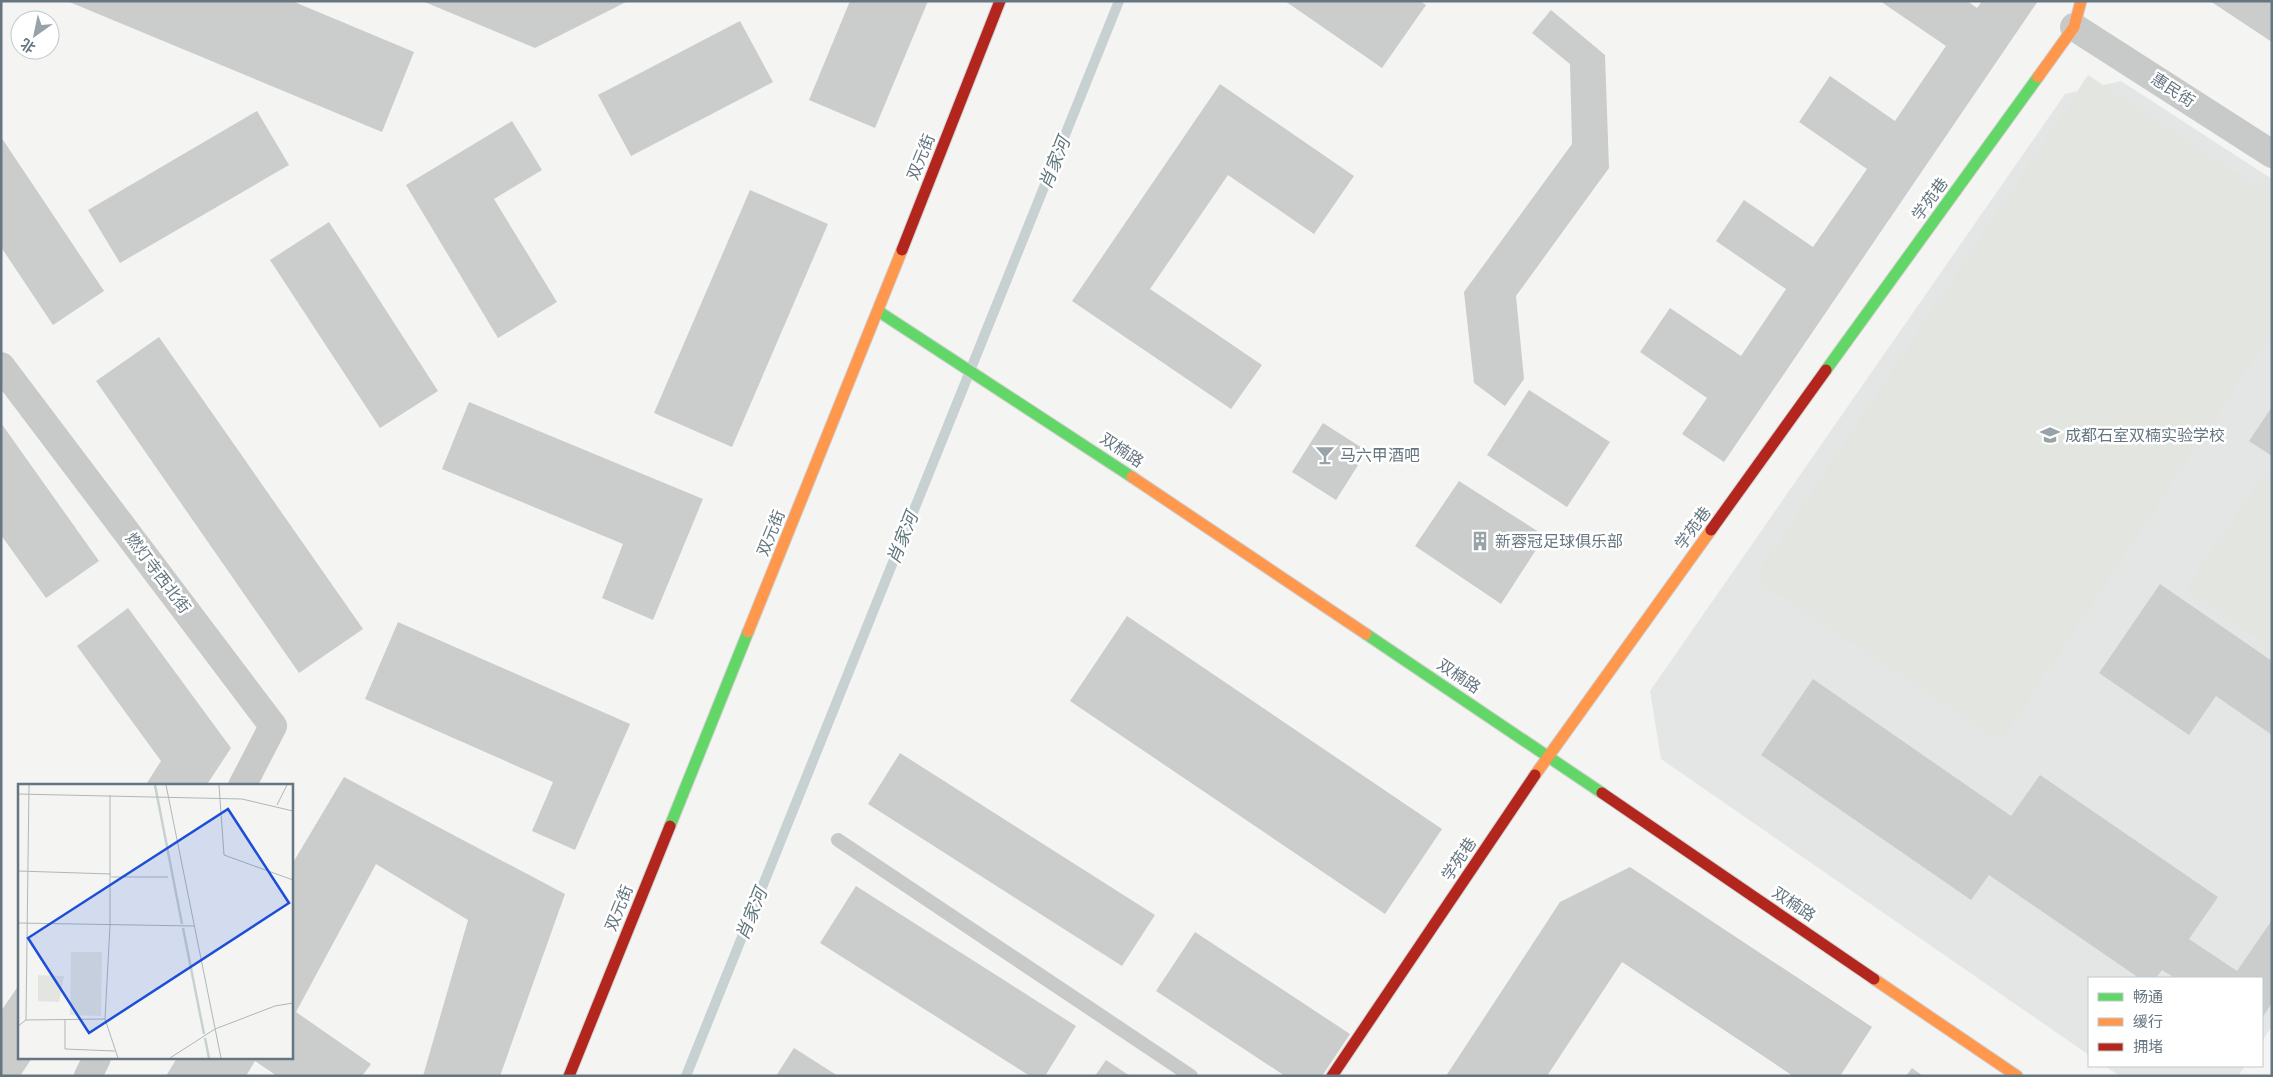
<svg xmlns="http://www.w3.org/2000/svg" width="2273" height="1077" font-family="Raleway,'Noto Sans SC',sans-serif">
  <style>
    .built { fill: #e4e5e5 }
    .green { fill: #e3e6e0 }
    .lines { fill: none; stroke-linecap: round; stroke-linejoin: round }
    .stream { stroke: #c8d1d2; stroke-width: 10 }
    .building { fill: #cbcccc }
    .fast-casing { stroke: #d0d1d2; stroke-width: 13 }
    .slow-casing { stroke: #d0d1d2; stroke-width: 13 }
    .jam-casing { stroke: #d0d1d2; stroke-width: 13 }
    .lane { stroke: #c8caca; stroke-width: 14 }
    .street { stroke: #c8caca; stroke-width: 28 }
    .fast { stroke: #63d668; stroke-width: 11 }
    .slow { stroke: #ff974d; stroke-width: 11 }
    .jam { stroke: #b3261e; stroke-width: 11 }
    .labels { text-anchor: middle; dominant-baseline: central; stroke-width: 5; stroke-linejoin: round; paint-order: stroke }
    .street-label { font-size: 16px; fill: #657681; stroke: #fff }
    .poi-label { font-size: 16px; fill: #657681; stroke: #fff; text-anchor: start }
    .water-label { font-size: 18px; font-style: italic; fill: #61787e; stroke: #fff }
    .inset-river { fill: none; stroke: #c8d1d2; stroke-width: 2.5 }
    .inset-road { fill: none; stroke: #aeb7bb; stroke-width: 1 }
    .view { fill: #1d4ed8; fill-opacity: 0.15; stroke: #1d4ed8; stroke-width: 2.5 }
    .inset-edge { fill: none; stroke: #657681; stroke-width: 2.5 }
  </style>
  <rect width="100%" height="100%" fill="#f4f4f2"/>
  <g class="built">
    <polygon points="2121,81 2272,179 2272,1026 2262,1041 2262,978 2089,978 2089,1055 1661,759 1650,691 2065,94"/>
    <polygon points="2105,1066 2245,1066 2238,1076 2120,1076"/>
  </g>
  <g class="green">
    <polygon points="2088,75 2272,196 2272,332 2001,742 1754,579"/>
    <polygon points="2262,478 2272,485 2272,649 2185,589"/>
  </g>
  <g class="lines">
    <polyline class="stream" points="686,1076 1119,1"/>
  </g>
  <g class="building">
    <polygon points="67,1 292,1 414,52 382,132"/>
    <polygon points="422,1 628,1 535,48"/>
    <polygon points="850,1 928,1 875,128 809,100"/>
    <polygon points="1285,1 1420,1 1426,5 1382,68"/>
    <polygon points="1880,1 1967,1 1977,8 1982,1 2038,1 1724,462 1682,434 1707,398 1640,352 1670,308 1741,356 1786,289 1716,241 1744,200 1813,247 1867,169 1799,122 1830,76 1895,121 1946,46"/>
    <polygon points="2210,1 2272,1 2272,42"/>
    <polygon points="1551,10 1605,55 1609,168 1516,296 1524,379 1505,406 1474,383 1464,292 1572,144 1570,64 1532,33"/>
    <polygon points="740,21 773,82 631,156 598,95"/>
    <polygon points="1220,84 1354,176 1314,234 1228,175 1150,289 1262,365 1231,409 1072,301"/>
    <polygon points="257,111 289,165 120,263 88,210"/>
    <polygon points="512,121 542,170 494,199 557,302 498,338 406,185"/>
    <polygon points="1,137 104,291 53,325 1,247"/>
    <polygon points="750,190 828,224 732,447 654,413"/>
    <polygon points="329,222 438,391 380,428 270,260"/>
    <polygon points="159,337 363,629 299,673 96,381"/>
    <polygon points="1529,390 1610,442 1567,507 1487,455"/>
    <polygon points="469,402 703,499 653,620 602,598 623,544 442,469"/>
    <polygon points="2272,407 2272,456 2249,441"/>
    <polygon points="1,423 99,561 46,598 1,535"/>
    <polygon points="1323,423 1367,451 1336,500 1292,472"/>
    <polygon points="1459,481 1545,536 1501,604 1415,546"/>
    <polygon points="2160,584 2272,661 2272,735 2216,696 2189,735 2099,673"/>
    <polygon points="128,608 231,748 206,786 145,786 161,761 77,646"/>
    <polygon points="1127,616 1442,829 1385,914 1070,701"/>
    <polygon points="398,622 630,724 575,850 532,831 553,782 365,699"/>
    <polygon points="1813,679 2011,816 2040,775 2218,897 2189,939 2237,971 2272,920 2272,1003 2262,1018 2262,978 2175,978 2162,970 2156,978 2139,978 1989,875 1971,900 1761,755"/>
    <polygon points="900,753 1155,915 1122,966 868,804"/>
    <polygon points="344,777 565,894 500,1076 423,1076 468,920 376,864 296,1012 371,1064 362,1076 277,1076 255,1061 246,1076 166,1076 177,1058 291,1058 291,866"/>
    <polygon points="1630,867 1872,1027 1840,1076 1793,1076 1622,962 1547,1076 1446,1076 1560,902"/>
    <polygon points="856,886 1076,1026 1045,1076 1030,1076 820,943"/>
    <polygon points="1195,932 1350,1034 1322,1076 1285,1076 1156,991"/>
    <polygon points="19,985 19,1058 32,1058 20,1076 1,1076 1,1011"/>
    <polygon points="794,1048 838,1076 776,1076"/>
    <polygon points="1106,1060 1130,1076 1095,1076"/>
    <polygon points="1912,1068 1923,1076 1906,1076"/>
  </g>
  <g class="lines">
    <defs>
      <g id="fast">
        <polyline points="878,311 1132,477"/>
        <polyline points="1826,370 2038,77"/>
        <polyline points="1366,634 1602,793"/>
        <polyline points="670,826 748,632"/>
      </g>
      <g id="slow">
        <polyline points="2038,77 2074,27 2081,1"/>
        <polyline points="1132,477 1366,634"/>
        <polyline points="748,632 902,250"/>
        <polyline points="1535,775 1711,530"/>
        <polyline points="1874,979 2017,1076"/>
      </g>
      <g id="jam">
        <polyline points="902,250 1000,1"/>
        <polyline points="1711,530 1826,370"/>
        <polyline points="1602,793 1874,979"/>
        <polyline points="569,1076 670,826"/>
        <polyline points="1332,1076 1535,775"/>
      </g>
    </defs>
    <use href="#fast" class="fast-casing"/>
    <use href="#slow" class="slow-casing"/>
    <use href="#jam" class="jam-casing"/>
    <polyline class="lane" points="838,840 1191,1076"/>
    <g class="street">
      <polyline points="2074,27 2272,154"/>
      <polyline points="1,366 273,726 242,786"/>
      <polyline points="88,1076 97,1058"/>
    </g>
    <use href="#fast" class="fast"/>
    <use href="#slow" class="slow"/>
    <use href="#jam" class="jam"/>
  </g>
  <defs>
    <symbol id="school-bare" viewBox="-9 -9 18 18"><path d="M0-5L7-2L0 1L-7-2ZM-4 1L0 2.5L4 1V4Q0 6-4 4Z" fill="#97a2a9" stroke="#fff" stroke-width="2.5" paint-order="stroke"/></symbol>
    <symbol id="bar-bare" viewBox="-9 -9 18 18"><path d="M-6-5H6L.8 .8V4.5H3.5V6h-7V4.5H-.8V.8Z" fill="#97a2a9" stroke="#fff" stroke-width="2.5" paint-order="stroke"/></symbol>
    <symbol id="building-bare" viewBox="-9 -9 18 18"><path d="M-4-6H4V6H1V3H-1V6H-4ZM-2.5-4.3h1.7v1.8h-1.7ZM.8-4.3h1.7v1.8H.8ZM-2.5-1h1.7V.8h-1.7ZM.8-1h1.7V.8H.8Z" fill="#97a2a9" stroke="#fff" stroke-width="2.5" paint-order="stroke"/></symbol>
  </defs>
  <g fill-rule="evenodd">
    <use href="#school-bare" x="2036" y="421" width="28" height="28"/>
    <use href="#bar-bare" x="1311" y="441" width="28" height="28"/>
    <use href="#building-bare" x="1466" y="527" width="28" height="28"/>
  </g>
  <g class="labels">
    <g class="street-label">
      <text transform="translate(2173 90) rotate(33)">惠民街</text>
      <text transform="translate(921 157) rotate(-68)">双元街</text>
      <text transform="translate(1930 199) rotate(-54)">学苑巷</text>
      <text transform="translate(1122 450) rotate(34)">双楠路</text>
      <text transform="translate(1693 528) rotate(-54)">学苑巷</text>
      <text transform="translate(771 533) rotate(-68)">双元街</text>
      <text transform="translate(158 573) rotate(53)">燃灯寺西北街</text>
      <text transform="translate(1459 676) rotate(34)">双楠路</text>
      <text transform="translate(1459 859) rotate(-56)">学苑巷</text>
      <text transform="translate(1794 904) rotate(34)">双楠路</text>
      <text transform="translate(619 908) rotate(-68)">双元街</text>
    </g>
    <g class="poi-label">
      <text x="2065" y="435">成都石室双楠实验学校</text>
      <text x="1340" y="455">马六甲酒吧</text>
      <text x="1495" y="541">新蓉冠足球俱乐部</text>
    </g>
    <g class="water-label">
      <text transform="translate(1054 163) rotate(-68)">肖家河</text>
      <text transform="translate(902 538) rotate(-68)">肖家河</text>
      <text transform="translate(751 914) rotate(-68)">肖家河</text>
    </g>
  </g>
  <g transform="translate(18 784)">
    <rect width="275" height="275" fill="#f4f4f2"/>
    <path d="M53 168H84L83 232 52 231ZM20 191 46 192 41 218 20 217Z" fill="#e3e6e0"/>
    <path class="inset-river" d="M137 1 164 140M165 144 186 250M187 254 191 274"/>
    <path class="inset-road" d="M148 1 203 274M201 1 206 71 275 96M0 10 224 15 275 27M92 11V141L87 235 100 274M259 21 269 1M0 87 93 90M93 93H150M0 139 176 142M47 235V265L97 267M8 236 11 1M0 242 8 236 87 235M152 274 197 245 257 222 275 219"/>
    <path class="view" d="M210 25 271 119 71 249 10 154Z"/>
    <rect width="275" height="275" class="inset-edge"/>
  </g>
  <rect width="2273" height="1077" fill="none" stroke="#657681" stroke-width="5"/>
  <rect x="2088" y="977" width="175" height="90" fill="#ffffff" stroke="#c1c8cd"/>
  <rect x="2098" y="993" width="25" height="8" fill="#63d668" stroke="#c1c8cd"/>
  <text x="2133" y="1002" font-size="15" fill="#657681">畅通</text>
  <rect x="2098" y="1018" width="25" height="8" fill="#ff974d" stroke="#c1c8cd"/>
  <text x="2133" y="1027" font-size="15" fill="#657681">缓行</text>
  <rect x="2098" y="1043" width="25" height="8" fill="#b3261e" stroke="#c1c8cd"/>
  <text x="2133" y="1052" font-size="15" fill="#657681">拥堵</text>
  <g transform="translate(35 35) rotate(213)"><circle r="24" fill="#ffffff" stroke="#c1c8cd"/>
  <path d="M0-4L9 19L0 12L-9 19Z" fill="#97a2a9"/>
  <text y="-8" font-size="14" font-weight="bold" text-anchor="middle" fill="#657681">北</text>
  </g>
</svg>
